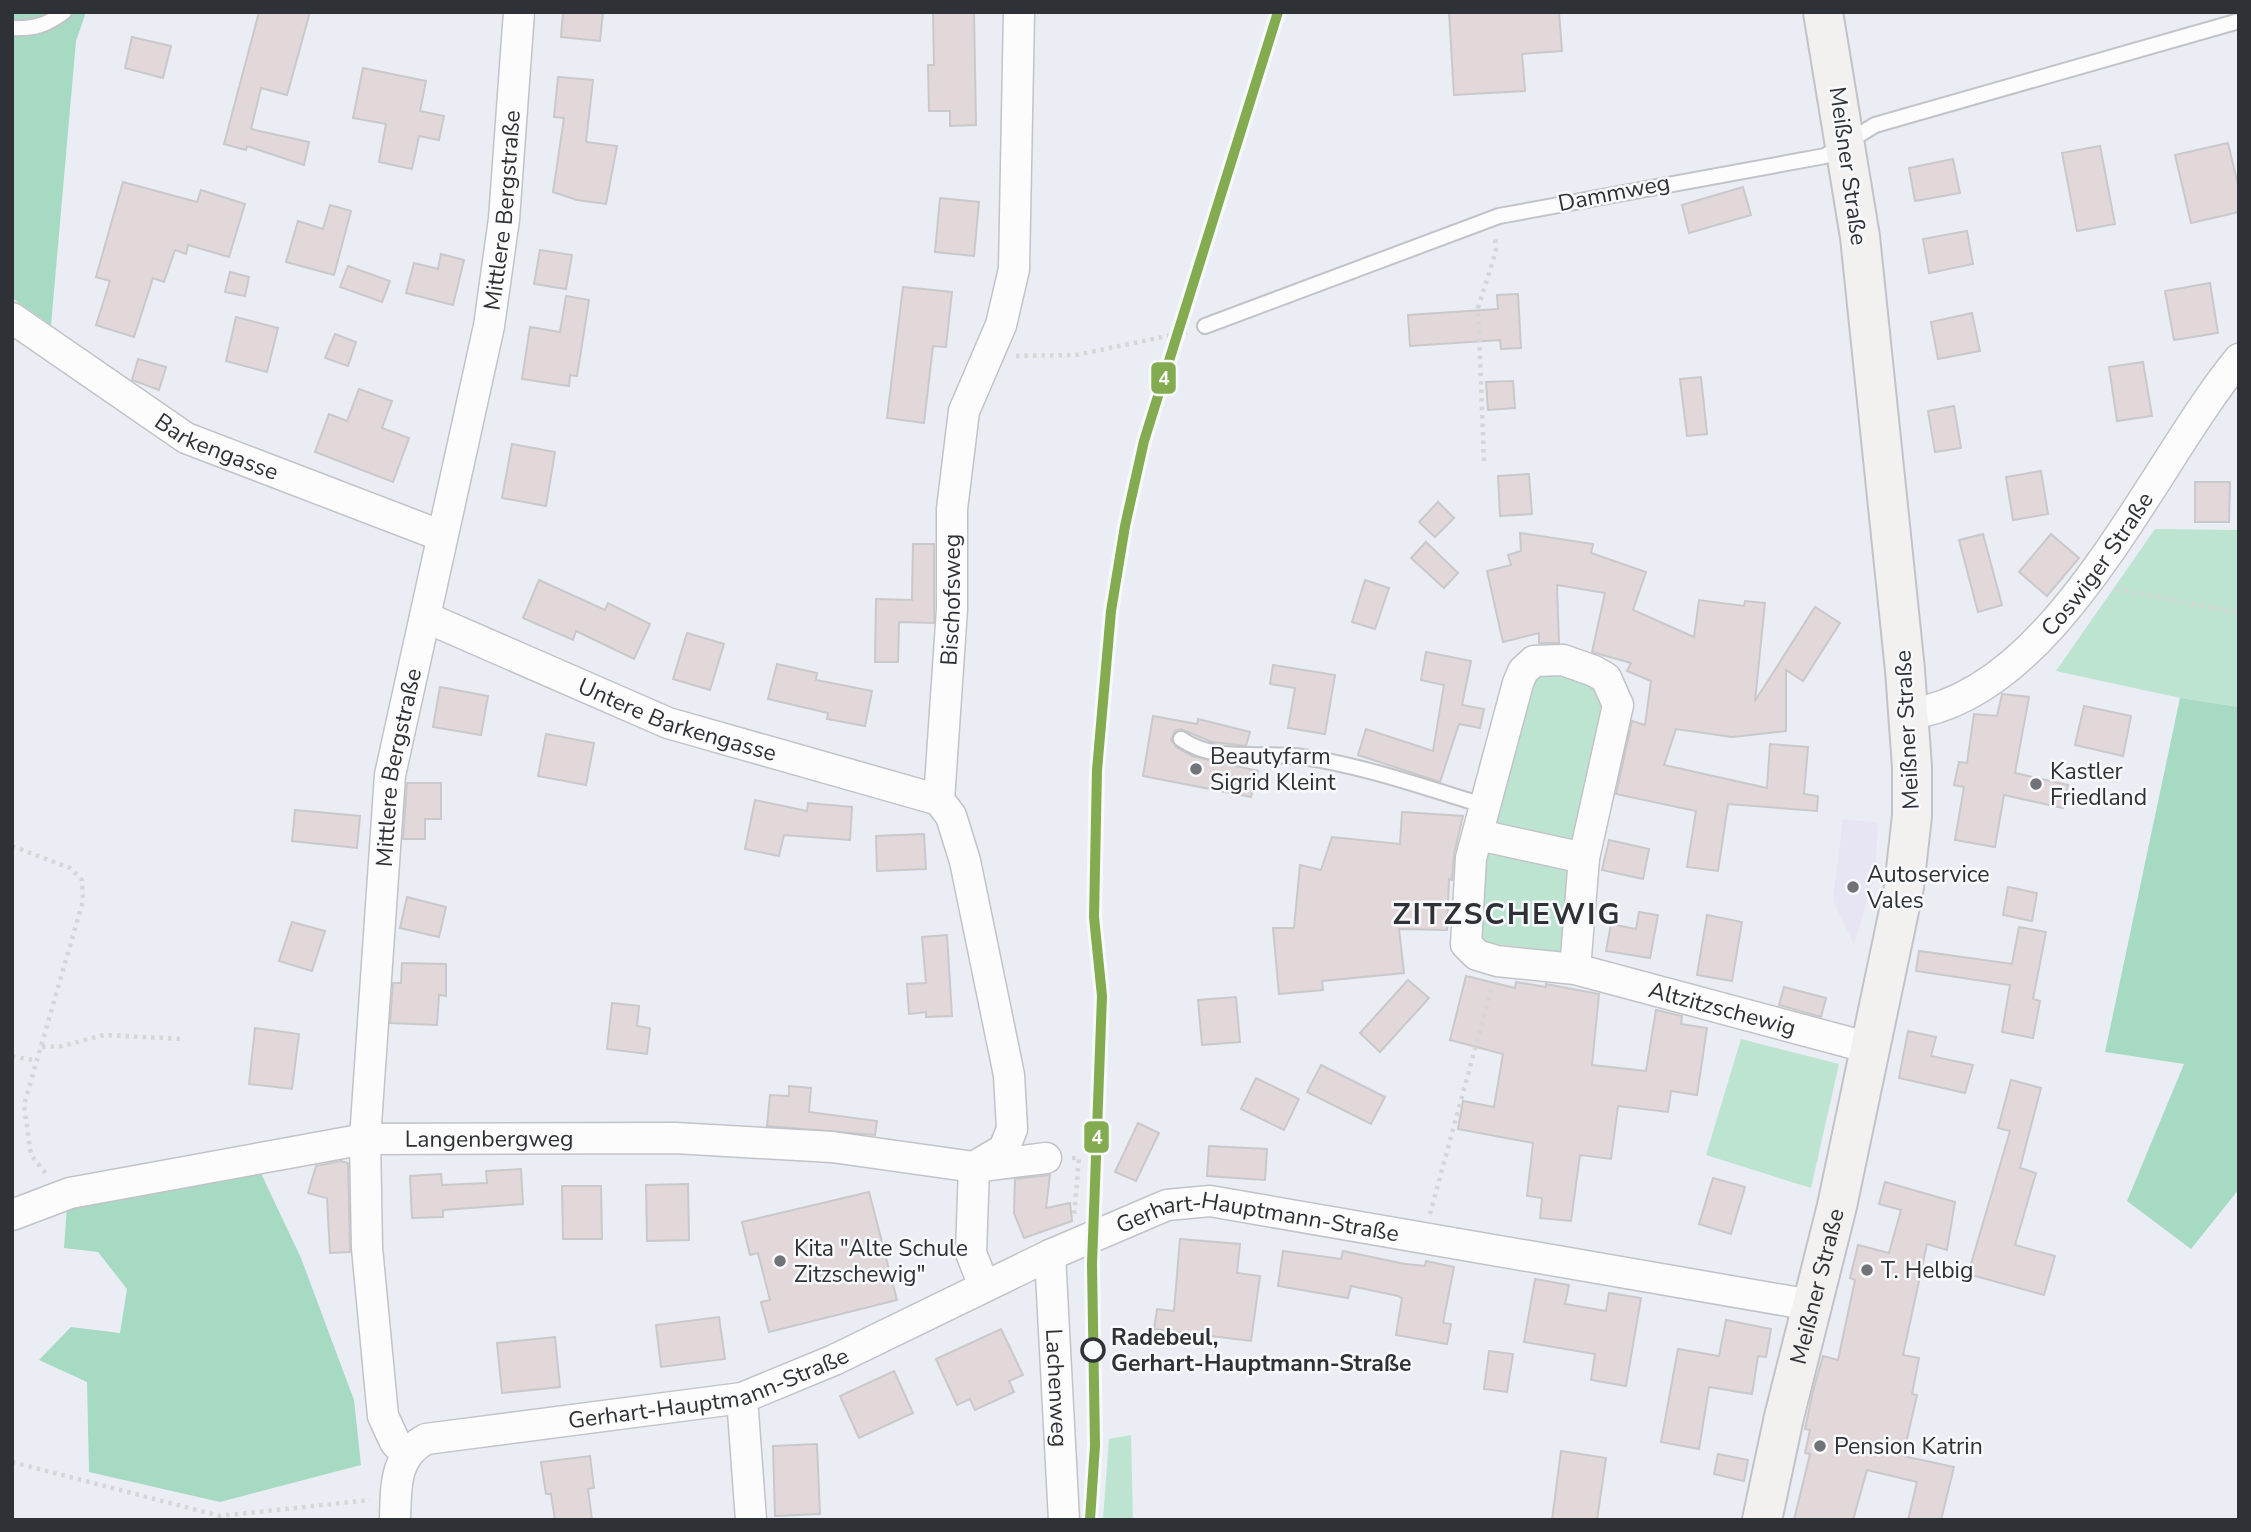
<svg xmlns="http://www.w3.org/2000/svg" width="2251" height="1532" font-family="'Nunito Sans',sans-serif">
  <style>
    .commercial { fill: #e7e5f4 }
    .green { fill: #bce4d1 }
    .forest { fill: #a7dac3 }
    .building { fill: #e2d8d9; stroke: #c9c8ca; stroke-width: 2 }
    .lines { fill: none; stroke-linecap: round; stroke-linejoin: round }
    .service-casing { stroke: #c1c3c8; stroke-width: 18 }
    .minor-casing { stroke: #c1c3c8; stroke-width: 33 }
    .secondary-casing { stroke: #c1c3c8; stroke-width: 42 }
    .path { stroke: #d6d6d8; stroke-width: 4.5; stroke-dasharray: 3.5 5; stroke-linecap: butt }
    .service { stroke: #fcfcfd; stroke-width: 14 }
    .minor { stroke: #fcfcfd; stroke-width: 30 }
    .secondary { stroke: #f3f1ef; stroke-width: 38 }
    .tram-1-casing { stroke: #f7f9fd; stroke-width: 16 }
    .tram-1 { stroke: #83ac50; stroke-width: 10 }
    .poi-dot { fill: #707378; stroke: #f7f9fd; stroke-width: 2.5 }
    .stop-dot { fill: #f7f9fd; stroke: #2e3135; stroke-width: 3.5 }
    .labels { text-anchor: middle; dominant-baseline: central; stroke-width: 5; stroke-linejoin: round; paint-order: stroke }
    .street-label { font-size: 23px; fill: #2e3135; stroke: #f7f9fd }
    .poi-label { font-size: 23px; fill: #2e3135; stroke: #f7f9fd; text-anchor: start }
    .stop-label { font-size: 23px; font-weight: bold; fill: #2e3135; stroke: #f7f9fd; text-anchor: start }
    .district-label { font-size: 30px; font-weight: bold; letter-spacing: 2px; fill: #2e3135; stroke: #f7f9fd }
    .line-badge { stroke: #f7f9fd; stroke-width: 2.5 }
    .badge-label { font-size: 19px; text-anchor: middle; font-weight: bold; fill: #fff }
  </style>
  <rect width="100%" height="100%" fill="#eaedf3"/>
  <polygon class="commercial" points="1843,819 1878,823 1875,874 1854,945 1833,900"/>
  <g class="green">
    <polygon points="2155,529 2239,530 2239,707 2180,698 2056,671"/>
    <polygon points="1544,666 1598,683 1608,702 1581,838 1572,843 1495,827 1531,676"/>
    <polygon points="1489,853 1573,866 1565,953 1482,942 1474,933 1478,867"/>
    <polygon points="1741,1039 1839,1064 1811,1188 1706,1155"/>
    <polygon points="1131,1435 1133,1520 1103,1520 1109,1439"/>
  </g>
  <g class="forest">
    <polygon points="12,12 86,12 76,41 51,325 12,298"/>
    <polygon points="2180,698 2239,707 2239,1189 2191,1249 2127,1201 2184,1064 2105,1052"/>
    <polygon points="258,1167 301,1258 354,1400 361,1465 220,1502 89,1472 87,1382 39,1360 71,1327 120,1333 127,1289 98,1252 64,1248 67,1206"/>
  </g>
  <g class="building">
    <polygon points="259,12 310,12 287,95 261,88 251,129 309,142 304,165 247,146 246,150 224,144"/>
    <polygon points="563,12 603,12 600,41 561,37"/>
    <polygon points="933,12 974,12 976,125 950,126 950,111 929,111 928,65 934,65"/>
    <polygon points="1449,12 1559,12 1562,51 1522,54 1525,91 1454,95"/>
    <polygon points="132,37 171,46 163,78 125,68"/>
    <polygon points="363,68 426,81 420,111 444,116 439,140 419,136 412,169 379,162 386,124 353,118"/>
    <polygon points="558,77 593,80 586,142 617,146 606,204 577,200 553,192 564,118 554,117"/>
    <polygon points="2228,143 2239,189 2239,212 2191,223 2175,155"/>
    <polygon points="2100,146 2115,224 2077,231 2062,153"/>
    <polygon points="1953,159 1960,193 1915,201 1909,168"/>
    <polygon points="123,182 197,202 201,190 245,204 229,257 188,245 186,254 175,250 164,282 153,278 134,337 96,325 110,281 96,277"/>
    <polygon points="1743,187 1751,215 1689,233 1682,205"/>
    <polygon points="940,198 979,202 974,256 935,252"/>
    <polygon points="330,205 351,211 334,275 286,262 298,221 323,229"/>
    <polygon points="1967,231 1973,264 1929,273 1923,239"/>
    <polygon points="540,250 572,255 566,289 534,284"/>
    <polygon points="441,254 464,260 453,305 406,293 414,263 438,269"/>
    <polygon points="348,266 390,281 382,302 340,287"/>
    <polygon points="230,272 249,277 245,296 225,292"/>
    <polygon points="2210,283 2218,333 2174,340 2165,291"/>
    <polygon points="903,287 952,292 946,347 933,346 924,423 887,418"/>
    <polygon points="1518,294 1521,348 1501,349 1500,340 1410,346 1408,315 1498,309 1497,295"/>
    <polygon points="566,296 589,300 577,376 570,375 569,386 522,379 530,327 560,332"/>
    <polygon points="1972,313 1980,351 1938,359 1931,322"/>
    <polygon points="236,317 278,328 267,372 226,361"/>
    <polygon points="335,334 356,342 348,366 325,358"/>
    <polygon points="138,359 166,367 159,390 132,380"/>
    <polygon points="2143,362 2152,416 2117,421 2109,367"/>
    <polygon points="1701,377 1707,434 1687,436 1680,379"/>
    <polygon points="1513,381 1515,408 1488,410 1486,382"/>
    <polygon points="359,389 392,401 382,428 409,438 393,482 315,452 329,414 347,421"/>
    <polygon points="1954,406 1961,448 1935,452 1928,411"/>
    <polygon points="512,444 555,452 546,506 502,498"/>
    <polygon points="2041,471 2048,514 2013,520 2006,477"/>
    <polygon points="1529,474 1532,514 1500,516 1498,476"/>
    <polygon points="2195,482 2230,482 2229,522 2195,522"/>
    <polygon points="1438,502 1454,518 1435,537 1419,522"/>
    <polygon points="1520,533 1593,544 1591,553 1646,572 1633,610 1694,637 1699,600 1744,606 1745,601 1765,603 1755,701 1815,607 1840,623 1803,681 1786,670 1786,731 1732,737 1676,729 1664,765 1767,788 1770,744 1808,747 1804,794 1818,796 1817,811 1728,804 1718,871 1687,867 1696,811 1616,794 1632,721 1645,725 1651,681 1627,671 1631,663 1592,652 1605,593 1557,585 1559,643 1539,643 1539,633 1503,642 1487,571 1511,565 1508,555 1521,551"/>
    <polygon points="1983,534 2002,605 1978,612 1959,540"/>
    <polygon points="2051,534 2079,558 2047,596 2019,572"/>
    <polygon points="1426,542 1458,573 1444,588 1411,558"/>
    <polygon points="913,544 934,544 934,623 899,622 898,662 875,662 876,599 912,600"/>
    <polygon points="539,580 605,610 608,603 650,624 634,659 576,631 573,640 523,618"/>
    <polygon points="1365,580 1389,588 1375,629 1352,622"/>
    <polygon points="687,633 724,644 710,690 673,679"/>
    <polygon points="1426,652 1471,661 1462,705 1484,709 1480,728 1459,724 1440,782 1358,755 1366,729 1433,751 1444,685 1421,680"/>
    <polygon points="777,664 817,673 816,680 872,691 865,726 827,719 828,713 768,699"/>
    <polygon points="1273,665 1335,675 1325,734 1288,728 1295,688 1270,684"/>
    <polygon points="440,687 488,696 481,735 433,727"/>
    <polygon points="2002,694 2029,697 2015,773 2068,785 2063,808 2004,795 1995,847 1955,840 1964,787 1954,785 1959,762 1967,763 1974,714 1997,716"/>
    <polygon points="2084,706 2131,716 2123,756 2075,745"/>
    <polygon points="1153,716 1197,724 1198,719 1250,732 1246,746 1212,742 1181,729 1175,731 1171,740 1176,747 1192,756 1258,771 1251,797 1143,776"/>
    <polygon points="546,734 594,743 586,785 538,776"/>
    <polygon points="407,783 441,783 441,819 425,819 425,839 403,839"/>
    <polygon points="755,800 807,811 808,803 852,807 850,840 784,835 779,856 745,849"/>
    <polygon points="295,810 360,816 357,848 292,841"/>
    <polygon points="1402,812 1463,816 1454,854 1452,880 1449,879 1447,930 1399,929 1404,973 1322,981 1323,990 1279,994 1273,928 1294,928 1300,865 1321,870 1332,837 1400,844"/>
    <polygon points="924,834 926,869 877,871 876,836"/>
    <polygon points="1609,840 1649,849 1643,879 1602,870"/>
    <polygon points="2008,887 2037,893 2032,921 2003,915"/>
    <polygon points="407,897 446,907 439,937 400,928"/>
    <polygon points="1639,912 1658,915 1650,958 1606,951 1611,924 1636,929"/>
    <polygon points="1707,915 1742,922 1732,981 1697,975"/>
    <polygon points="292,922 325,931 312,971 279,961"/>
    <polygon points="2019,927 2046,932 2033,999 2040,1001 2033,1038 2002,1032 2010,985 1916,971 1919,951 2012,964"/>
    <polygon points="947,935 952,1016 926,1017 926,1012 909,1014 907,984 926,983 922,937"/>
    <polygon points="402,963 446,964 446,996 439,995 437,1025 390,1023 393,983 401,983"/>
    <polygon points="1466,976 1515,988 1516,982 1546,987 1546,984 1599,994 1592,1065 1646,1071 1656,1010 1682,1016 1681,1024 1707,1028 1697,1095 1671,1091 1668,1112 1618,1106 1611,1159 1580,1155 1571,1221 1540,1218 1542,1198 1527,1196 1533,1143 1458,1129 1463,1101 1494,1107 1503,1054 1450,1040"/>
    <polygon points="1408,980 1429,998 1380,1052 1360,1033"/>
    <polygon points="1784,987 1826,998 1821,1017 1779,1005"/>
    <polygon points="1236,997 1240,1042 1202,1045 1198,1000"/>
    <polygon points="612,1003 639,1006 637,1026 650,1028 647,1054 607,1049"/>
    <polygon points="255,1028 299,1034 292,1089 249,1084"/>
    <polygon points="1908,1031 1936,1037 1931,1056 1973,1065 1965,1093 1899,1078"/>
    <polygon points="1321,1065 1385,1097 1371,1124 1307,1092"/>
    <polygon points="1256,1078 1299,1099 1284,1130 1241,1109"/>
    <polygon points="2011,1080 2041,1088 2020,1168 2036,1173 2015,1245 2055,1256 2044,1295 1968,1274 2010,1131 1998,1128"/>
    <polygon points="789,1086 811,1088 809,1112 877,1121 875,1135 767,1126 770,1095 789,1096"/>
    <polygon points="1138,1123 1159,1133 1136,1181 1115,1172"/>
    <polygon points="1209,1146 1267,1149 1265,1180 1207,1176"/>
    <polygon points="341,1161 348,1163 350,1252 330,1253 327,1198 308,1193 316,1166"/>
    <polygon points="521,1169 523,1204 443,1210 443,1217 412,1218 410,1176 441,1174 442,1185 487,1183 486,1171"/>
    <polygon points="1050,1175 1046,1208 1070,1203 1072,1221 1024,1238 1014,1213 1015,1179"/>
    <polygon points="1713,1178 1745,1187 1731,1234 1699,1224"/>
    <polygon points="1885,1182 1955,1202 1947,1250 1927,1244 1903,1355 1919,1358 1912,1394 1917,1395 1903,1456 1954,1467 1941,1520 1908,1520 1917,1482 1867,1470 1853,1520 1794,1520 1810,1454 1805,1453 1810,1430 1805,1429 1813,1391 1823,1356 1838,1360 1855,1280 1850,1278 1858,1245 1889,1253 1901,1210 1879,1204"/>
    <polygon points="688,1184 689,1240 647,1241 646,1185"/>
    <polygon points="562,1186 601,1186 602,1239 563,1239"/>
    <polygon points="869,1192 897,1300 769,1332 761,1302 770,1300 758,1253 750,1255 742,1222"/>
    <polygon points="1180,1239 1240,1244 1237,1273 1260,1276 1251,1341 1154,1329 1157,1309 1174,1311"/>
    <polygon points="1283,1251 1341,1259 1343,1251 1405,1264 1425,1266 1426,1261 1454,1267 1443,1323 1451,1324 1447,1344 1396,1335 1402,1298 1398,1296 1351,1286 1348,1298 1278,1286"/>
    <polygon points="1535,1279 1569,1285 1565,1304 1606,1311 1609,1293 1641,1298 1626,1386 1591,1380 1595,1354 1524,1342"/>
    <polygon points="719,1317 725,1359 661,1367 656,1325"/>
    <polygon points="1726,1320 1771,1329 1766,1357 1758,1356 1752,1394 1709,1387 1699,1449 1661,1442 1678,1349 1719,1356"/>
    <polygon points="1001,1329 1023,1375 1009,1381 1014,1392 975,1410 970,1399 957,1405 936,1359"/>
    <polygon points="555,1337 560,1387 502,1393 497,1343"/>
    <polygon points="1489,1351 1513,1354 1507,1392 1484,1389"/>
    <polygon points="894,1371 913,1413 859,1438 840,1396"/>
    <polygon points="817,1444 820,1514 775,1516 773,1446"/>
    <polygon points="1561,1451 1606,1458 1597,1520 1552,1520"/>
    <polygon points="1718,1454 1748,1460 1744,1481 1714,1474"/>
    <polygon points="590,1456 594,1488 588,1489 592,1520 555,1520 551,1494 546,1494 541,1462"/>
  </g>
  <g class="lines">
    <defs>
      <g id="service">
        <path d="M12 28C34 29 47 25 64 12"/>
        <polyline points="1205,326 1499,216 1825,156 1875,125 2239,21"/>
        <path d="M1181 739C1217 764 1263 751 1303 757 1365 766 1426 788 1486 806"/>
      </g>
      <g id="minor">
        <path id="s1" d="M12 318 186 438 442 536"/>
        <path id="s2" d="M425 617 668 723 939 800"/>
        <path id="s3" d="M1909 714C2057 695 2152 464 2239 359"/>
        <polyline points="1479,835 1584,858"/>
        <path id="s4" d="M1575 969 1584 858 1618 705 1606 678 1594 671 1563 660 1534 661 1523 671 1518 683 1471 858 1466 944 1477 955 1497 961 1575 969 1870 1048"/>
        <path id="s5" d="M974 1167 1004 1149 1012 1129 1009 1075 965 861 951 816 939 800 952 609V509L964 411 1001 325 1014 269 1019 12"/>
        <polyline points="974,1167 971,1253 984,1286"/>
        <path id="s6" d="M12 1215 70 1193 365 1139 675 1138 832 1147 974 1167 1046 1158"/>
        <path id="s7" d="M1050 1255 1064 1520"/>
        <polyline points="742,1398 751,1520"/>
        <path id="s8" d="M406 1454 395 1442 383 1416 367 1248 365 1139 390 775 489 326 504 219 519 12"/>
        <path id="s9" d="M395 1520C396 1487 394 1456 426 1439L742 1398 834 1360 1050 1255 1167 1205 1210 1201 1811 1305"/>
      </g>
      <g id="secondary">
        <path id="s10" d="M1762 1520 1784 1417 1837 1206 1904 887 1912 816V767L1905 670 1860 237 1823 12"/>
      </g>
    </defs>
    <use href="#service" class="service-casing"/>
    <use href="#minor" class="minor-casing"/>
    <use href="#secondary" class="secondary-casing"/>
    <g class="path">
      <polyline points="1016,356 1076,355 1187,332"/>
      <polyline points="1484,461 1478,308 1496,251 1495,236"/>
      <polyline points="2116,589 2239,613"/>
      <polyline points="12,846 70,868 82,880 83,901 24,1105 31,1155 47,1175"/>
      <polyline points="42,1047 62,1046 104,1035 183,1039"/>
      <polyline points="12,1056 37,1061"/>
      <polyline points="1072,1158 1079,1158 1074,1216"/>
      <polyline points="1430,1214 1492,986"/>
      <polyline points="12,1462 220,1516 370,1500"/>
    </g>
    <use href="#service" class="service"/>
    <use href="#minor" class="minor"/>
    <use href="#secondary" class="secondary"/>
    <defs>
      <polyline id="tram-1" points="1090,1520 1095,1445 1092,1264 1102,996 1094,917 1097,770 1111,611 1125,526 1144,441 1278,12"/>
    </defs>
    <use href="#tram-1" class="tram-1-casing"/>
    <use href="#tram-1" class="tram-1"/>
  </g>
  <g class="poi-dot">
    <circle cx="1196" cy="769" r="7"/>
    <circle cx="2036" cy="784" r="7"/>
    <circle cx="1853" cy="887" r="7"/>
    <circle cx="780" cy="1261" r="7"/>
    <circle cx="1867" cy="1270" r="7"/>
    <circle cx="1820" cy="1446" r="7"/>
  </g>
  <circle class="stop-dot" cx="1093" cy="1350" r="11"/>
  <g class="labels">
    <g class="street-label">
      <text transform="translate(1848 166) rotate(82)">Meißner Straße</text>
      <text transform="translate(1614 193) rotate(-11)">Dammweg</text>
      <text stroke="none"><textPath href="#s8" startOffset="1264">Mittlere Bergstraße</textPath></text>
      <text stroke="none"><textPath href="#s1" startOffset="243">Barkengasse</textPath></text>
      <text stroke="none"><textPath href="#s3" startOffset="248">Coswiger Straße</textPath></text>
      <text stroke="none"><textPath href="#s5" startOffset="597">Bischofsweg</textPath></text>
      <text stroke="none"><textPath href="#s2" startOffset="273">Untere Barkengasse</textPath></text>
      <text transform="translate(1907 730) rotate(-93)">Meißner Straße</text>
      <text stroke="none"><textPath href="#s8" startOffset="696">Mittlere Bergstraße</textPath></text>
      <text stroke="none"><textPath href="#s4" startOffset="936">Altzitzschewig</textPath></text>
      <text stroke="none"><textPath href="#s6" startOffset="486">Langenbergweg</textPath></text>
      <text stroke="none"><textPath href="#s9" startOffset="968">Gerhart-Hauptmann-Straße</textPath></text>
      <text stroke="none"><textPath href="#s10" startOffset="240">Meißner Straße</textPath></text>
      <text stroke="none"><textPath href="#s9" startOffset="380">Gerhart-Hauptmann-Straße</textPath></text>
      <text stroke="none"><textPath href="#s7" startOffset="133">Lachenweg</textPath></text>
    </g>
    <g class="poi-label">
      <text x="1210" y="756">Beautyfarm<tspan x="1210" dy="26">Sigrid Kleint</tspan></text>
      <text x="2050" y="771">Kastler<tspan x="2050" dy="26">Friedland</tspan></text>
      <text x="1867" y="874">Autoservice<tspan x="1867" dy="26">Vales</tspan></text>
      <text x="794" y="1248">Kita "Alte Schule<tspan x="794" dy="26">Zitzschewig"</tspan></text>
      <text x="1881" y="1270">T. Helbig</text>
      <text x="1834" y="1446">Pension Katrin</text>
    </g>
    <g class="stop-label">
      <text x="1111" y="1337">Radebeul,<tspan x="1111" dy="26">Gerhart-Hauptmann-Straße</tspan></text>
    </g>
    <g class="district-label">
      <text x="1507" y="914">ZITZSCHEWIG</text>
    </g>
  </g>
  <g class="line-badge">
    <rect x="1150" y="361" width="27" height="34" rx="7" fill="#83ac50"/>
    <rect x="1083" y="1120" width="27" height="34" rx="7" fill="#83ac50"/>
  </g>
  <g class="badge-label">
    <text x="1164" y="385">4</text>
    <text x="1097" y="1144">4</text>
  </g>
  <rect width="2251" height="1532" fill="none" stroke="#2e3135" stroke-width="28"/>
</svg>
